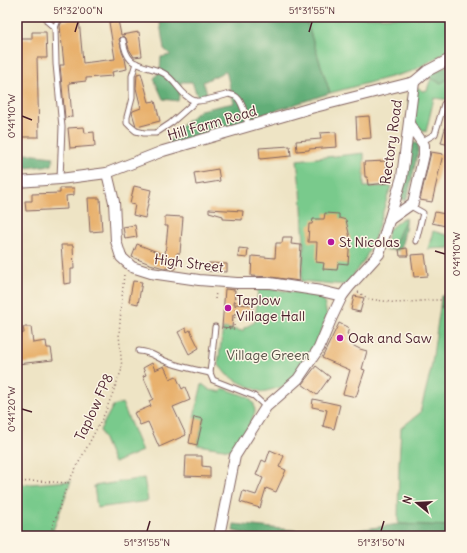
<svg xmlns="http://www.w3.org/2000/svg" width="467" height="553" font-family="Delius,sans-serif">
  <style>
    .green { fill: #79ca8c; stroke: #62745c }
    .forest { fill: #62ae78; stroke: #566652 }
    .building { fill: #e8b16d }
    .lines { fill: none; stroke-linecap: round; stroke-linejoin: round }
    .lane-casing { stroke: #836461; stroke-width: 7 }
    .street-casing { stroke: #836461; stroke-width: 12 }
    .path { stroke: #836461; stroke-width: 1.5; stroke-dasharray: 1 3; stroke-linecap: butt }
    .lane { stroke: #fff; stroke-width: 5 }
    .street { stroke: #fff; stroke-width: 10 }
    .ticks { fill: none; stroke: #4a1f2b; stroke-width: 1.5 }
    .poi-dot { fill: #b5179e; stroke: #fcf5e5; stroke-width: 1.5 }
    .labels { text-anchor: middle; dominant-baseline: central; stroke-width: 3; stroke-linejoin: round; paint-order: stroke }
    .street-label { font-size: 14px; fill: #4a1f2b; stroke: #fcf5e5 }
    .poi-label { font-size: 14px; fill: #4a1f2b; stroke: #fcf5e5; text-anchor: start }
    .park-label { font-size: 14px; fill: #585248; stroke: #fcf5e5 }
    .neatline { fill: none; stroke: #4a1f2b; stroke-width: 1.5 }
    .ticks-label { font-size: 10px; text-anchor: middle; fill: #4a1f2b }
  </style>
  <rect width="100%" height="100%" fill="#fcf5e5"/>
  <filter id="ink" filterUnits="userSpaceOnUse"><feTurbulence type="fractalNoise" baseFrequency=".025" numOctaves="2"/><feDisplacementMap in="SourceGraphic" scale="8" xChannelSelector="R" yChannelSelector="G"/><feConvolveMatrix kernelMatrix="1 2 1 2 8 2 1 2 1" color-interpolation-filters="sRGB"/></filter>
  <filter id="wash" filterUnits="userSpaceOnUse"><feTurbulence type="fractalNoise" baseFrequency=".012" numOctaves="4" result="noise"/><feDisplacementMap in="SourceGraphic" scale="16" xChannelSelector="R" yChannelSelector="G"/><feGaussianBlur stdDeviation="0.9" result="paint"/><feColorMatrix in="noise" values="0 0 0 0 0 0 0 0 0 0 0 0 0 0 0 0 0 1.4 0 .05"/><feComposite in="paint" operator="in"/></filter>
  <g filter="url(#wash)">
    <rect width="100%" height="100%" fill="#eee4c5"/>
    <g class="green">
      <polygon points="305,17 450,17 450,50 413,71 330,93"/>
      <polygon points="450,67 450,100 434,98 426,132 414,126 408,100 417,88 419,88 422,91 427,90 430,81 434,74"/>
      <polygon points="364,153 364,187 391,186 374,240 364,261 346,285 301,281 304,246 301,189 300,188 297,160"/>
      <polygon points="406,218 397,239 389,250 385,250 388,230 400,220"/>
      <polygon points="433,231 450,236 450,248 428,249"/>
      <polygon points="258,288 315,294 323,298 327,315 317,344 304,366 286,386 262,392 241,383 227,375 218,364 223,328 243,331 244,328 255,322"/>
      <polygon points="440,307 450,307 450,526 399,524 398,520 399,463 401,428 420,413 431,369"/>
      <polygon points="202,384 210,390 221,392 222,389 226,389 248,397 254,404 255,412 237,451 197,445 203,420 194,417"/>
      <polygon points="122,403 142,451 114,463 100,430 113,406"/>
      <polygon points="144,478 148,501 97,508 94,486"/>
      <polygon points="71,481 51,536 17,536 17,485"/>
    </g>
    <g class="forest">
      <polygon points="159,17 305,17 330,93 169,145 173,133 200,110 234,103 226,71 203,82 209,98 198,98 192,82 181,82 178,101 163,99 154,79 160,70 161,57 171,55 164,49"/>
      <polygon points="450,64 450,78 441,83 425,76"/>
      <polygon points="409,143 418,143 418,152 408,196 405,201 399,198"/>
      <polygon points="17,153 54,157 52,165 17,169"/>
      <polygon points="406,218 406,225 401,250 389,250 397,239"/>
      <polygon points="450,295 450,307 440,307 441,296"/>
      <polygon points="234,524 330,534 399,524 450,526 450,536 255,536 233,531"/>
    </g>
    <g id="blocks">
      <g class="building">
        <polygon points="79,19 83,63 115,59 109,22 118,20 121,35 139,32 142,56 134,57 129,49 126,38 124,36 121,37 119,39 120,43 122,52 125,59 127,69 112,72 113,76 86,78 86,81 69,83 72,117 65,118 60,65 64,65 60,26 62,21"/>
        <polygon points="32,32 46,32 47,58 37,58 39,137 17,137 17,45 18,45 18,39 32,39"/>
        <polygon points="141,73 149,102 155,101 160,121 137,127 136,126 132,113 133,111 141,108 136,88 137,74"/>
        <polygon points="369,116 371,138 357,139 356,117"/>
        <polygon points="448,118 450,118 450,145 441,143"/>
        <polygon points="84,127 85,133 94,132 95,146 70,148 68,128"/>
        <polygon points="336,132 337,147 309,149 309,150 297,151 296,141 321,139 320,133"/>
        <polygon points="290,146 291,156 260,159 259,148"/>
        <polygon points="431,152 443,154 432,202 420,200"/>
        <polygon points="386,161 388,183 368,185 367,177 365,177 364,162"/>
        <polygon points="218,169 220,181 196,185 194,173"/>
        <polygon points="134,186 151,190 145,218 133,215 135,205 130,204"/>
        <polygon points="60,188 74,188 74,195 66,196 67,209 26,211 25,201 32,201 32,194 60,193"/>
        <polygon points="88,198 100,198 102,231 90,232"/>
        <polygon points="209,209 243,211 242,220 223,219 223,216 209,212"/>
        <polygon points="435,212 450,215 450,227 432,223"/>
        <polygon points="325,213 339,214 339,218 346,220 350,238 348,264 338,263 337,270 323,269 324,263 316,262 317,242 308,242 309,224 312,224 313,219 324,219"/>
        <polygon points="165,216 183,217 180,253 177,253 176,269 164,268 150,264 132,257 137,244 165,255 168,226 165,226"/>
        <polygon points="135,225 137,237 125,239 123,227"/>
        <polygon points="283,237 292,237 291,244 301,245 299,281 271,277 251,276 252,256 275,258 276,243 282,243"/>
        <polygon points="61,245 73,245 74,269 71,269 71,283 64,284"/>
        <polygon points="239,248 248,249 247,258 238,257"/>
        <polygon points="407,248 408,256 400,256 399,249"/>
        <polygon points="425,254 428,276 414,277 411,255"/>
        <polygon points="209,263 227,264 227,272 208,271"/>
        <polygon points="133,281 142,282 138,304 129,302"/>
        <polygon points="225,289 235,290 234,304 253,305 252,316 233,315 232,328 222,327"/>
        <polygon points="354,296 364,298 360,312 351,310"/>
        <polygon points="339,323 349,328 347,334 349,335 347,341 350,343 350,344 360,349 367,351 362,369 365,370 356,397 343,394 350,370 322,358"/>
        <polygon points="23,327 31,327 33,343 46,341 47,348 51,348 53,360 17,364 17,334 24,333"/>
        <polygon points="186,328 187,332 190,330 199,348 189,354 178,332"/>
        <polygon points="152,363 155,370 164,366 170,379 176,376 182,389 185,387 190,400 173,407 186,435 159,447 148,422 140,425 134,413 151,406 149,401 153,399 143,376 146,375 143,368"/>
        <polygon points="316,366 330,377 317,395 302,384"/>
        <polygon points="313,399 340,405 334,429 323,426 327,410 312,407"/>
        <polygon points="194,417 203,419 197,445 189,443"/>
        <polygon points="270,450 284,456 279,467 286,470 276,492 266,488 260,508 240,502 243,491 256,495 263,478 256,475 262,460 266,462"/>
        <polygon points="186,456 202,456 202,466 210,467 210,477 185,476"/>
      </g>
    </g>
  </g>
  <g filter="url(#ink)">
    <use href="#blocks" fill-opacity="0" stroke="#836461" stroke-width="1"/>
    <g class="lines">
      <defs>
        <g id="lane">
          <polyline points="47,17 47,21 55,28 56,64 62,127 60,179"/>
          <polyline points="55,28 59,17"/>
          <path d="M123 40C124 47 126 55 131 60 138 67 156 68 165 74 176 81 182 97 195 101 200 102 222 96 229 94 231 95 233 95 235 96 243 100 246 119 249 127"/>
          <polyline points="136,63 132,76 132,98 127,117 127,123 130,126 136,131 144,133 156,133 171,123 196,101"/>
          <polyline points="421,142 435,134 444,104"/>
          <polyline points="409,205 423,213 416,241"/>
          <polyline points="215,327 210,373 213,380 254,396 266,407"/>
          <path d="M139 351C153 352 156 358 168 362 181 367 196 370 210 373"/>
        </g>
        <g id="street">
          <polyline points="107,173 114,202 116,241 121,257 132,267 151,273 199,280 237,283 270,283 321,291 342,296"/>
          <polyline points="17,182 60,179 107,173 163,151 311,108 414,82 427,71 450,59"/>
          <polyline points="389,220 413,203 424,155 424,145 409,124"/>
          <polyline points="219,536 235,456 266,407 298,379 319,348 332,317 342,296 349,287 379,254 402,177 414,82"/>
        </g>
      </defs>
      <use href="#lane" class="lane-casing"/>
      <use href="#street" class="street-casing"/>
      <g class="path">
        <polyline points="358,292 369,299 398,303 433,300 450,300"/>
        <polyline points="215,299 216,292"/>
        <polyline points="221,328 234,329 236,293"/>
        <polyline points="17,482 39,481 68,483"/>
        <polyline points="49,536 68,483 105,413 122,369 119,334 124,274"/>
      </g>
      <use href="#lane" class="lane"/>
      <use href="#street" class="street"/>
    </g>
  </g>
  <path class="ticks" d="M75 32 78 22M309 32 312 22M22 116 32 120M435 251 445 254M22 409 32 412M147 531 150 521M381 531 384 521"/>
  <g class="poi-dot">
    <circle cx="331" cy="242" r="4"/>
    <circle cx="228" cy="308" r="4"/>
    <circle cx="340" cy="338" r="4"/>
  </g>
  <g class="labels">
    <g class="street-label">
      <text transform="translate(212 123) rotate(-16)">Hill Farm Road</text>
      <text transform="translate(391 142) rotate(-82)">Rectory Road</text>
      <text transform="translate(189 263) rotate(7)">High Street</text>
      <text transform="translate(94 407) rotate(-65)">Taplow FP8</text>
    </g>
    <g class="poi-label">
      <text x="339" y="242">St Nicolas</text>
      <text x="236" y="300">Taplow<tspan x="236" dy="16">Village Hall</tspan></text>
      <text x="348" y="338">Oak and Saw</text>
    </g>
    <g class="park-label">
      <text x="268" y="355">Village Green</text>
    </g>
  </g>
  <rect width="467" height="553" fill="none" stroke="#fcf5e5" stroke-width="44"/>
  <g transform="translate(417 503) rotate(288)" stroke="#fcf5e5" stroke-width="3" paint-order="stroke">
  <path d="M0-3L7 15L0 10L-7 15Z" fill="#4a1f2b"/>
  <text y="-6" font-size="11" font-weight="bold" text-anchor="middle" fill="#4a1f2b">N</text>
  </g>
  <rect x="22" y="22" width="423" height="509" class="neatline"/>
  <g class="ticks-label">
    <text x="78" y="14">51°32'00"N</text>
    <text x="312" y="14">51°31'55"N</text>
    <text transform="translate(11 116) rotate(-90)" y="4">0°41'10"W</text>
    <text transform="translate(456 254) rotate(-90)" y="4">0°41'10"W</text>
    <text transform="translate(11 409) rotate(-90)" y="4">0°41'20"W</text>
    <text x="147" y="546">51°31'55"N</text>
    <text x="381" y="546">51°31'50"N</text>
  </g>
</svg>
